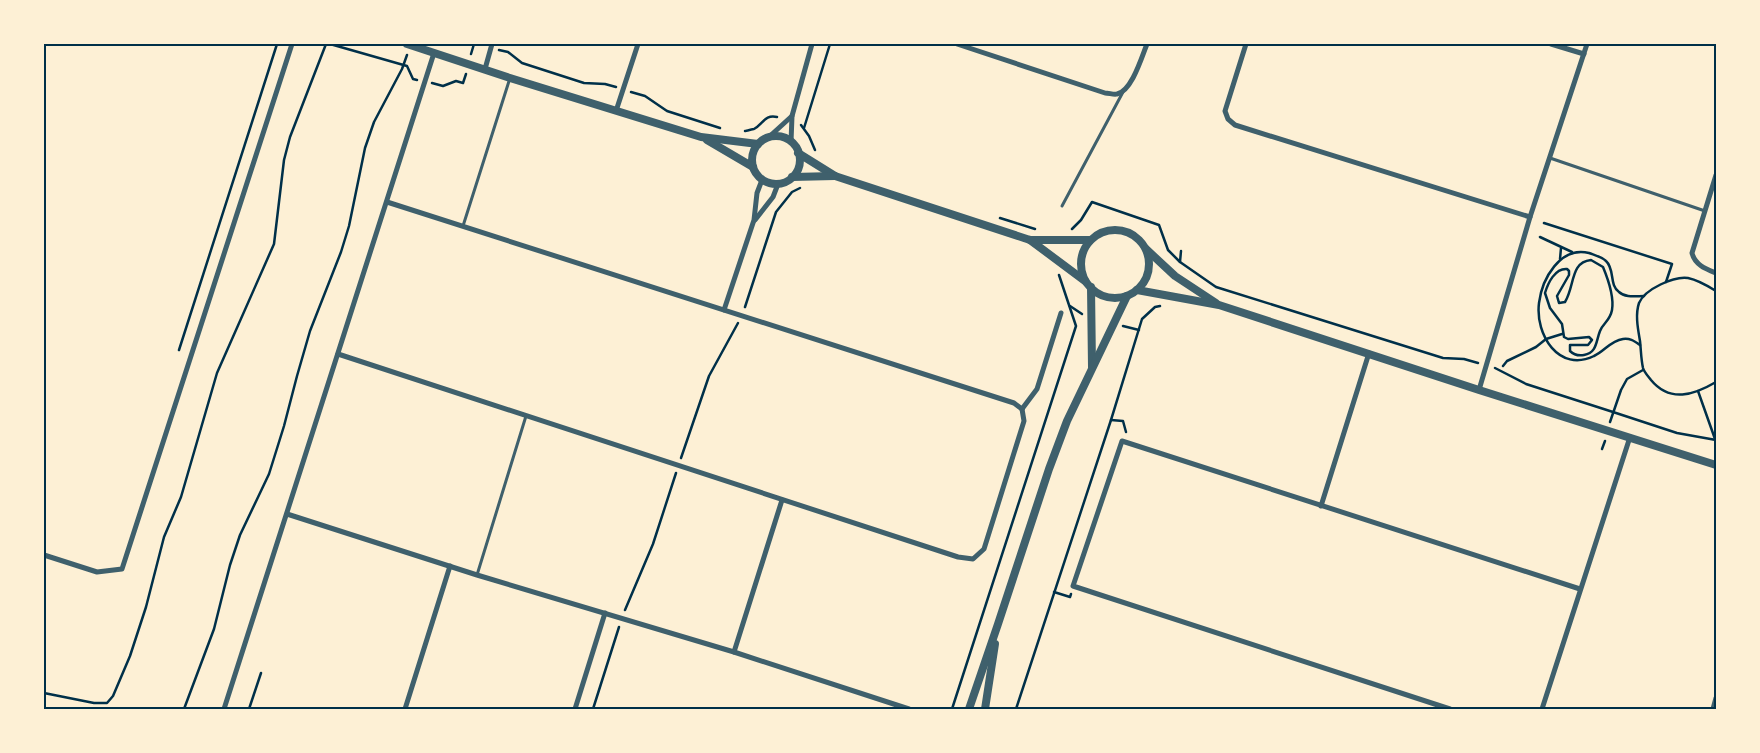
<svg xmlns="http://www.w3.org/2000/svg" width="1760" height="753" font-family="Mulish,sans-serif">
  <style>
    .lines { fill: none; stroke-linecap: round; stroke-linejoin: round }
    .path { stroke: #003049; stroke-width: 2.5 }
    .service { stroke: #3f606c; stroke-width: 3 }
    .minor { stroke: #3f606c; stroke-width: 5 }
    .tertiary { stroke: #3f606c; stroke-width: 8 }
    .neatline { fill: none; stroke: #003049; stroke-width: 2 }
  </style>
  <rect width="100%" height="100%" fill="#fdf0d5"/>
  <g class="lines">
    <g class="path">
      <polyline points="330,44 407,66 413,79 417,80"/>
      <polyline points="499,50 508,52 522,63 584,83 605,84 616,87"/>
      <polyline points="471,54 474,44"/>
      <polyline points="432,83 443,86 456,81 463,83 466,74"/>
      <polyline points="631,92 645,96 667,111 720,128"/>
      <polyline points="801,125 809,136 815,150"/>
      <polyline points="804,128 830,44"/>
      <path d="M745 131C746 131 753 129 754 129 763 124 765 114 777 117"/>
      <polyline points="1000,218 1035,229"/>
      <polyline points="1544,223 1672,264 1666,282"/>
      <polyline points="1072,229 1081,220 1092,202 1159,225 1168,250 1180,262 1216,287 1443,358 1464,359 1478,363"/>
      <polyline points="1540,237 1572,252"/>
      <polyline points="1560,259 1561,248"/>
      <path d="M1591 260 1603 267C1608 279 1614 298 1612 310 1610 321 1603 323 1600 331 1596 341 1597 353 1584 355 1578 356 1574 355 1570 351V345H1588L1592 340 1589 337 1568 339 1564 337 1562 324 1550 308 1545 293C1548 283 1555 268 1567 269L1569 271V275L1557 296 1559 303 1565 302C1575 286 1570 262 1591 260Z"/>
      <polyline points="1180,262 1181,251"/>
      <path d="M1716 291C1708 286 1698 280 1688 278 1674 276 1645 289 1639 303 1635 315 1638 329 1640 341 1641 350 1641 359 1643 368 1644 372 1648 376 1651 380 1670 403 1694 395 1716 382"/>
      <polyline points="1070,306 1082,314"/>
      <polyline points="745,307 776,212 792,192 800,188"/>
      <polyline points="1123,326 1139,330"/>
      <path d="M1640 345C1634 341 1630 338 1623 339 1610 341 1605 351 1594 356 1559 373 1535 335 1539 303 1542 279 1560 246 1589 253 1594 255 1602 257 1606 261 1615 269 1609 285 1619 292 1625 298 1636 296 1644 296"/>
      <polyline points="179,350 277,44"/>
      <polyline points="1503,366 1507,361 1536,347 1546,339 1562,334"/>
      <polyline points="1495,368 1526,384 1613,412 1677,433 1716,440"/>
      <polyline points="1698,391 1715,439"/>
      <polyline points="1111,420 1123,421 1126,432"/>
      <polyline points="1610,422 1621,390 1627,379 1643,370"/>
      <polyline points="1602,449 1605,441"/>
      <polyline points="681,458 709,376 738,323"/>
      <polyline points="1054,592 1070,597 1071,594"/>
      <polyline points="625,610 653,544 676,473"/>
      <polyline points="44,693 94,703 107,703 113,696 130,656 146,607 164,537 181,497 217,373 274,244 284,160 290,137 326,44"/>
      <polyline points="184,709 214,629 230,565 240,535 269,474 284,426 297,376 310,331 341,252 349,226 365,148 374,122 402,69 407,55"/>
      <polyline points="249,709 261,673"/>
      <polyline points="593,709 619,627"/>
      <polyline points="952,709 1076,326 1059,275"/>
      <polyline points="1016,709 1111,420 1142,319 1155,307 1160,306"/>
    </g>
    <g class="service">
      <polyline points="1550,158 1705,211"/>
      <polyline points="1062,206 1123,92"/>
      <polyline points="463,226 510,78"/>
      <polyline points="477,575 526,416"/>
    </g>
    <g class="minor">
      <path d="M957 44 1105 93C1109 93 1114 95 1117 94 1132 91 1142 56 1147 44"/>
      <polyline points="1246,44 1225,111 1228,119 1235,125 1530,217"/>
      <polyline points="1551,44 1584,54"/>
      <polyline points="485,69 492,44"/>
      <polyline points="616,111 638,44"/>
      <polyline points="770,136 792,116"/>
      <polyline points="791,142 792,116 812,44"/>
      <path d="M1716 175 1692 253C1695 265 1706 269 1716 273"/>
      <polyline points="387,202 1014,403 1022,409"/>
      <polyline points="755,220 773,197 778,184"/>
      <polyline points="724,310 754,220 757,193 762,180"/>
      <polyline points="338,354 958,557 973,559 984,549 1024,421 1022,409"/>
      <polyline points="1479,390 1530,217 1587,44"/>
      <polyline points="1022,409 1037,389 1061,313"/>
      <polyline points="1321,506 1369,353"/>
      <polyline points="287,514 477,575 734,652 909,709"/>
      <polyline points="44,555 97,572 122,569 292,44"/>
      <polyline points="734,652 782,500"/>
      <polyline points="224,709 434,53"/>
      <polyline points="405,709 450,566"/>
      <polyline points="575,709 605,613"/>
      <polyline points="1450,709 1073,586 1122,441 1580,589"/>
      <polyline points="1542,709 1630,437"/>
      <polyline points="1713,709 1716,698"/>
    </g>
    <g class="tertiary">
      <polyline points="407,44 510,78 701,137 758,144"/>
      <circle cx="776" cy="160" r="24"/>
      <polyline points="707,140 753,167"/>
      <polyline points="798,153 835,176 1030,240 1090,240"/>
      <polyline points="792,177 835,176"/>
      <circle cx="1115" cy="264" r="34"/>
      <polyline points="1030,240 1085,281"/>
      <polyline points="1146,249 1175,276 1216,303"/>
      <polyline points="1091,287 1092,367"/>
      <polyline points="1137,290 1219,305 1479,390 1716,465"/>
      <polyline points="969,709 998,624 1049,469 1067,421 1127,296"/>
      <polyline points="985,709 995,644"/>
    </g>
  </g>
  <rect width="1760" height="753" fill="none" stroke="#fdf0d5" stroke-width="90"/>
  <rect x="45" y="45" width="1670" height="663" class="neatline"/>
</svg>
